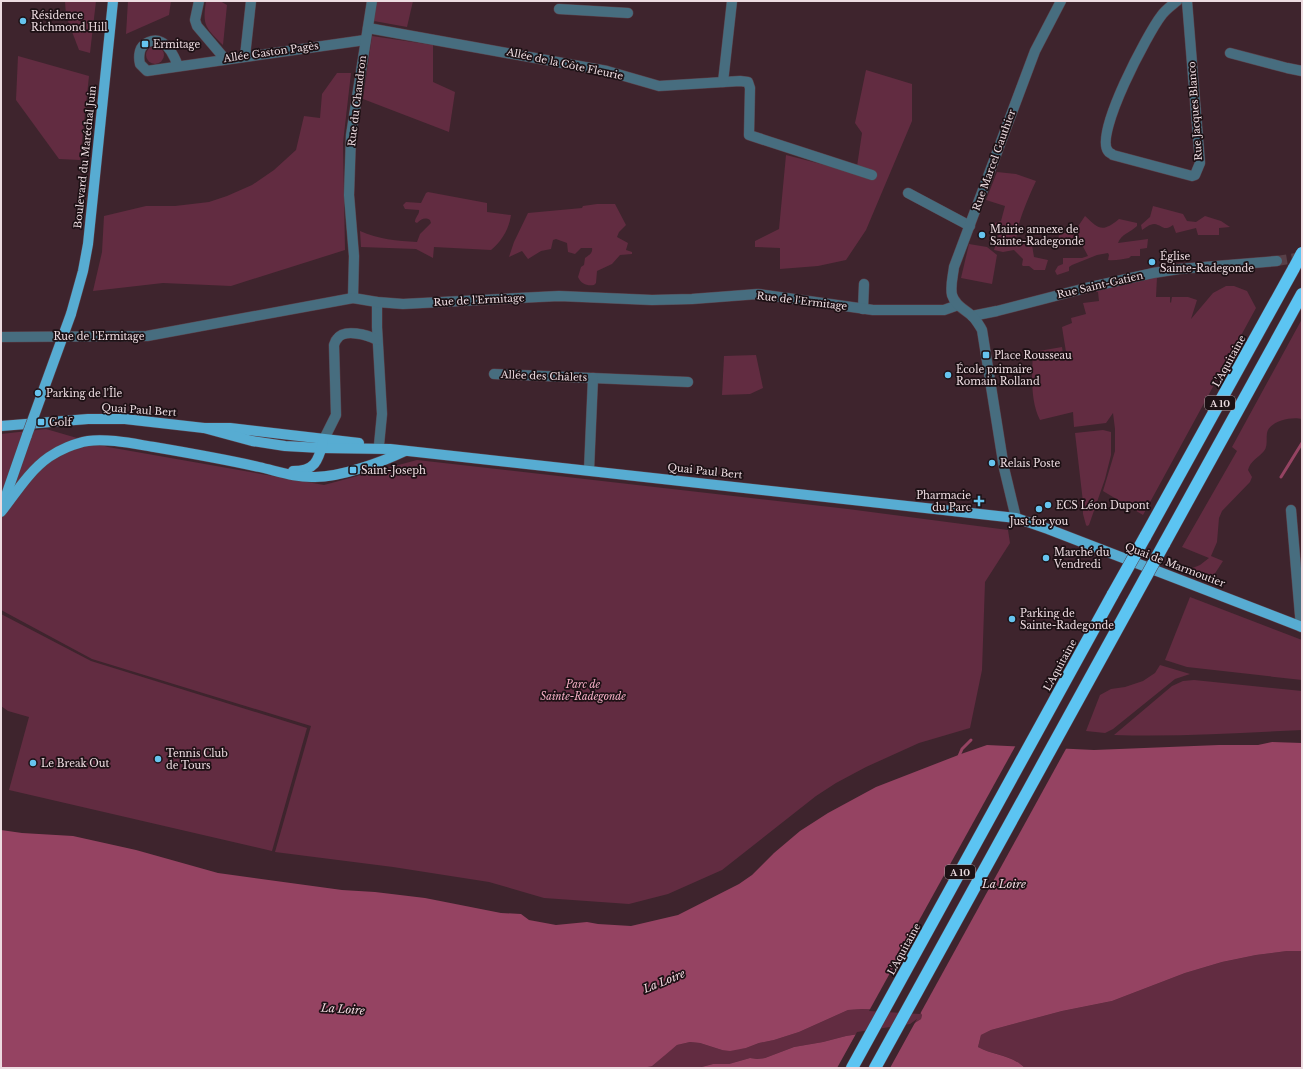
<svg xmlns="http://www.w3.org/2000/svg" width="1303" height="1069" font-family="'Libre Baskerville',serif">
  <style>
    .green { fill: #622c41 }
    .water { fill: #954362 }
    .pier { fill: #3e242d }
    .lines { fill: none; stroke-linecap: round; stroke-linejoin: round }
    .stream { stroke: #954362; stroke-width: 3 }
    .minor-tunnel { stroke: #584048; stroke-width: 10; stroke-dasharray: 10 5; stroke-linecap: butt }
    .minor-casing { stroke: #5a414a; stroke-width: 11 }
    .major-casing { stroke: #5a414a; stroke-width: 11 }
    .highway-casing { stroke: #5a414a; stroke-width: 13 }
    .minor { stroke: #476d7f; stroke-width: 10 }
    .major { stroke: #57acd2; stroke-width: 10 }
    .highway { stroke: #5cc4f2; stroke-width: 12 }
    .major-bridge-casing { stroke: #5a414a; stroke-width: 11; stroke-linecap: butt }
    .highway-bridge-casing { stroke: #5a414a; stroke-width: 13; stroke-linecap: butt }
    .major-bridge { stroke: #57acd2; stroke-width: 10 }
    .highway-bridge { stroke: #5cc4f2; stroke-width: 12 }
    .poi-dot { fill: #66c4ef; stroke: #1d1115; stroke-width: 1.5 }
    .labels { text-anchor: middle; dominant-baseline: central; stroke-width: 3.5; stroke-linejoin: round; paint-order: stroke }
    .shield { fill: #1d1115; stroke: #af9fa4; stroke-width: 1 }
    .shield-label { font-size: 9px; font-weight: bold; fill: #eddce1 }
    .poi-label { font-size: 10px; fill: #eddce1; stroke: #1d1115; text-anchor: start }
    .street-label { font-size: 10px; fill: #eddce1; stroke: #1d1115 }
    .park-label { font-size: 10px; font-style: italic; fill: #f8b1c8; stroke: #1d1115 }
    .water-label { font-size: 11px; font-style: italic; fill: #f3dae1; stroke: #1d1115 }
  </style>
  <rect width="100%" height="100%" fill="#3e242d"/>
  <g class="green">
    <polygon points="65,1 96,1 90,53 79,50 66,16"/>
    <polygon points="128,1 171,1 169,15 126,34"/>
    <path d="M206 1H220L227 5 223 45C206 28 202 26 206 1Z"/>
    <polygon points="377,1 413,1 407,27 374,21"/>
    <polygon points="372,36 433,45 433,82 455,92 449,132 363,99"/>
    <circle cx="155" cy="55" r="9"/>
    <polygon points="18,56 89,76 80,160 59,159 16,100"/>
    <polygon points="866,70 912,84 912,121 866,230 846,260 818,266 780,269 780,248 755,247 755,241 779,229 786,155 856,173 862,133 855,123"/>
    <polygon points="337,73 351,73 343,143 345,250 231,286 163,283 93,291 102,252 104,216 146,206 175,206 209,202 227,196 252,185 274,170 296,150 304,116 320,118 322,94"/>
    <path d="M997 172 1016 174 1036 181C1030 194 1013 231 1017 244L1032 245 1034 257 1048 260 1045 270H1034L1029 266H1023L1022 265 1023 259 1014 250 1003 252 994 250 999 234 993 229 995 223 1001 221 1005 206 986 200Z"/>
    <path d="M428 192 487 203V212L511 215C509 229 502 241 491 250L434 247 433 258 416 249 361 247 360 231C378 239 397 241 417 242L420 234 431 223 430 220C425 217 421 219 417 223L415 222C415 217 420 214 419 210L405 209 403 205 406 202 421 203 426 193Z"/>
    <path d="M597 204H615L626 225 619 232 617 237 628 243 626 250 632 252V254L620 255 612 264 597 271 596 283 594 285C587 286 581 284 578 277L581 267 584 265 585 258C589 255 593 253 592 248H581L575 254 568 252 567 243 556 239 553 240 551 249 541 251 528 259 522 251 509 257 514 242 528 213 582 208 583 206Z"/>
    <path d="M1153 206 1183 214 1187 221 1196 222 1205 216 1221 221 1230 227 1219 228V235H1198L1196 228 1176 233 1173 225C1163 232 1163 225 1154 224 1150 224 1145 228 1142 230L1141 225 1150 217Z"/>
    <path d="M1085 216C1099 229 1102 233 1119 219L1137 223V226C1131 232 1121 234 1118 243L1148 239 1147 248 1140 249V256H1131L1129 258C1122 259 1115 261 1108 260L1109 255 1108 253 1097 255 1072 265 1069 267V271L1057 275 1055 271 1058 266 1063 264V258H1082L1088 256 1080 241 1054 249 1060 233H1065L1073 234Z"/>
    <polygon points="969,244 987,247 997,255 992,284 961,278"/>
    <path d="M1157 277 1156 297H1170V302L1171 303 1172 297H1188L1197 300 1191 319 1213 293 1226 286H1234L1247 291 1256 308 1143 515 1103 491 1115 451V429L1113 413 1106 423 1074 427 1073 412 1040 420C1030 401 1032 373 1033 352L1062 347 1063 353 1066 352 1062 327 1072 323 1071 318 1086 314 1083 303 1099 301 1098 292H1096V287L1135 280Z"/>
    <path d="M1302 319V419C1292 416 1269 421 1267 433 1266 439 1268 446 1264 451 1258 458 1250 461 1248 470L1252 477 1250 482 1222 511 1219 518 1217 542 1211 556 1223 561 1214 575 1203 580 1193 575 1190 569 1200 565 1209 558 1182 547 1237 451 1232 447Z"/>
    <polygon points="756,355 763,388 750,394 722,395 724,356"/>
    <polygon points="46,429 108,447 324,485 417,460 848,509 1008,530 1010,543 985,582 982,670 970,728 919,743 866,767 836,783 816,796 722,870 668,894 629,904 544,898 489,882 393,867 275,852 311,726 92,659 1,610 1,434"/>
    <polygon points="1103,430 1111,432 1111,455 1105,479 1089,525 1087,526 1086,525 1083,514 1083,502 1075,433"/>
    <polygon points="1190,597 1302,640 1302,680 1187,667 1165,660"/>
    <polygon points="1,614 91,661 307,728 272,851 9,790 29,717 8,711 1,706"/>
    <polygon points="1160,665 1190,674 1175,679 1113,729 1105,733 1086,731 1100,695 1111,689 1125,687 1143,681 1155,673"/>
    <path d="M1194 680 1302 691V730C1239 733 1177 737 1114 735L1172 686 1183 681Z"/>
    <path d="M1287 951H1302V1068H1025C1011 1054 994 1056 978 1047L981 1035 991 1030 1062 1011 1112 1001 1185 973 1222 962 1256 955Z"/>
    <polygon points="862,1009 919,1011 922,1015 921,1019 910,1026 846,1036 823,1042 794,1047 765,1058 757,1059 750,1058 729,1064 713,1064 698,1068 643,1068 646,1068 677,1045 690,1042 700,1043 722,1050 746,1048 759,1043 774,1040 799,1032 848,1010"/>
  </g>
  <path class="water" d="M1272 742 1302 743V951H1287L1256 955 1222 962 1185 973 1112 1001 1062 1011 991 1030 981 1035 978 1047C994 1056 1010 1054 1025 1068H698L713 1064H729L750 1058 757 1059 765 1058 794 1047 823 1042 846 1036 910 1026 921 1019 922 1015 919 1011 862 1009 848 1010 799 1032 774 1040 759 1043 746 1048 730 1051 722 1050 700 1043 690 1042 677 1045 652 1066 643 1068H1V830L22 833 73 836 136 850 218 873 342 890 375 892 425 898 501 913 521 914 529 920 556 925 587 922 598 924 631 926 678 915 739 884 752 875 774 853 800 831 828 813 876 787 961 754 987 745 1094 750 1219 745H1258Z"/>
  <g class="pier">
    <polygon points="1016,745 1067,747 920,1014 869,1011"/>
    <polygon points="917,1019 890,1068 837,1068 857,1032 910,1024"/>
  </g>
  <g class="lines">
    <g class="stream">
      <polyline points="1281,477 1302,443"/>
      <polyline points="959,756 962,749 971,740"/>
    </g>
    <polyline class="minor-tunnel" points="1277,261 1302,257"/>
    <defs>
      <g id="minor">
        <polyline points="199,1 195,20 197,26 225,59"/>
        <path d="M1177 1C1171 6 1165 10 1161 16 1148 33 1094 134 1108 151 1109 153 1111 153 1113 155L1192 176 1195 175 1200 163 1187 1"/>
        <polyline points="559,9 628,13"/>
        <polyline points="368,28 607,71 659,86 740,81 748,82 750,88 749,135 872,175"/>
        <polyline points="1230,53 1287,68 1302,71"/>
        <polyline points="245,56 251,1"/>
        <path d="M178 66C175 58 170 46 161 42 154 38 142 43 140 51 139 55 139 60 140 64L147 71 365 40"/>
        <polyline points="723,82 732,1"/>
        <polyline points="908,193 970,226"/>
        <polyline points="353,298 354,256 349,195 351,135 372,1"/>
        <polyline points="377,302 377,327 382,414 379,445"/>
        <polyline points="863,309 864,284"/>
        <polyline points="972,316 997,311 1086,288 1153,273 1179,269 1277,261"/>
        <polyline points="1,337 147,336 353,298 377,302 403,304 559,296 652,300 692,299 758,294 873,310 944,310 958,305"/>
        <polyline points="494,374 688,382"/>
        <path d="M324 439 336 415 334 345C335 343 335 341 337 339 344 328 368 335 377 340"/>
        <polyline points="589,470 593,378"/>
        <polyline points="1291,510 1301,627"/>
        <path d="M1016 518 1004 468 982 330C979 325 976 319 971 315 964 309 955 305 952 295 950 286 953 276 954 267L1035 51 1061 1"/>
      </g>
      <g id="major">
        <polyline points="71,314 83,271 88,244 113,1"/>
        <polyline points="1,426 88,419 125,419 204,428 230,428 359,443"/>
        <polyline points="204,428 252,441 285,446 321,448 390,449 1016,518 1048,529 1302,627"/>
        <path d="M293 471C315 471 318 461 323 443"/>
        <polyline points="3,504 27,435"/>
        <path d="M1 512C16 493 29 471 49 457 59 450 75 443 88 441 107 438 135 444 154 447 189 453 224 459 259 467 277 471 296 478 315 477 341 477 382 462 405 451"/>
      </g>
      <g id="highway">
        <polyline points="1145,537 1294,268"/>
        <polyline points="1164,544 1302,294"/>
        <polyline points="852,1068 1113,594"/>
        <polyline points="875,1068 1132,602"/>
      </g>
    </defs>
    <use href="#minor" class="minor-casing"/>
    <use href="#major" class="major-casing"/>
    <use href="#highway" class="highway-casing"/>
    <use href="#minor" class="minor"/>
    <use href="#major" class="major"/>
    <use href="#highway" class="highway"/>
    <defs>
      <polyline id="major-bridge" points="27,435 71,314"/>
      <g id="highway-bridge">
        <polyline points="1294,268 1302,253"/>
        <polyline points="1113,594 1145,537"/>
        <polyline points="1132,602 1164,544"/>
      </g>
    </defs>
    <use href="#major-bridge" class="major-bridge-casing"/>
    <use href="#highway-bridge" class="highway-bridge-casing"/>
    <use href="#major-bridge" class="major-bridge"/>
    <use href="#highway-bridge" class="highway-bridge"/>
  </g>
  <g class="poi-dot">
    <circle cx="23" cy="21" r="4"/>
    <rect x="141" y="40" width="8" height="8" rx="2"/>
    <circle cx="982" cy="235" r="4"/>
    <circle cx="1152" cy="262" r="4"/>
    <rect x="982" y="351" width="8" height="8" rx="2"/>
    <circle cx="948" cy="375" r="4"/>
    <circle cx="38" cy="393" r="4"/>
    <rect x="37" y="418" width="8" height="8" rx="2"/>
    <circle cx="992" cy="463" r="4"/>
    <rect x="349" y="466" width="8" height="8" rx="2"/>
    <path d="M977 495h4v4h4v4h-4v4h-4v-4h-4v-4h4z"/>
    <circle cx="1048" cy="505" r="4"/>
    <circle cx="1039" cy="509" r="4"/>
    <circle cx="1046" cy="558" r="4"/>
    <circle cx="1012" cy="619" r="4"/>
    <circle cx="158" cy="759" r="4"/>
    <circle cx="33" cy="763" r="4"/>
  </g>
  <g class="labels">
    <g class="shield">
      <rect x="1205" y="396" width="30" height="14" rx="3"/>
      <rect x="945" y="865" width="30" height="14" rx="3"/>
    </g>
    <g class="shield-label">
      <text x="1220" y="403">A 10</text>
      <text x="960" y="872">A 10</text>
    </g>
    <g class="poi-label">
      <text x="31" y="15">Résidence<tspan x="31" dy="12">Richmond Hill</tspan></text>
      <text x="153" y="44">Ermitage</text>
      <text x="990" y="229">Mairie annexe de<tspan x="990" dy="12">Sainte-Radegonde</tspan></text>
      <text x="1160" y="256">Église<tspan x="1160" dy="12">Sainte-Radegonde</tspan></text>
      <text x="994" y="355">Place Rousseau</text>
      <text x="956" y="369">École primaire<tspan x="956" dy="12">Romain Rolland</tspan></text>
      <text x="46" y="393">Parking de l'Île</text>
      <text x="49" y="422">Golf</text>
      <text x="1000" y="463">Relais Poste</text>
      <text x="361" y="470">Saint-Joseph</text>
      <text x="971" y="495" text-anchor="end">Pharmacie<tspan x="971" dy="12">du Parc</tspan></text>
      <text x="1056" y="505">ECS Léon Dupont</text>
      <text x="1039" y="521" text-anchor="middle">Just for you</text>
      <text x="1054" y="552">Marché du<tspan x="1054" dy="12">Vendredi</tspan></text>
      <text x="1020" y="613">Parking de<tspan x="1020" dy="12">Sainte-Radegonde</tspan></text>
      <text x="166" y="753">Tennis Club<tspan x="166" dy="12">de Tours</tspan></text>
      <text x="41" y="763">Le Break Out</text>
    </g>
    <g class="street-label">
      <text transform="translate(271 52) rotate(-8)">Allée Gaston Pagès</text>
      <text transform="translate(565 64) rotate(12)">Allée de la Côte Fleurie</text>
      <text transform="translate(357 101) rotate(-83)">Rue du Chaudron</text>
      <text transform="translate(1195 111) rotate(-94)">Rue Jacques Blanco</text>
      <text transform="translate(85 157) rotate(-84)">Boulevard du Maréchal Juin</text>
      <text transform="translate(994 160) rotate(-70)">Rue Marcel Gauthier</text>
      <text transform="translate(1100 285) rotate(-13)">Rue Saint-Gatien</text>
      <text transform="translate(479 300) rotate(-3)">Rue de l'Ermitage</text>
      <text transform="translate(802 301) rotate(7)">Rue de l'Ermitage</text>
      <text x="99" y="336">Rue de l'Ermitage</text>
      <text transform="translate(1229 361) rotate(-61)">L'Aquitaine</text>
      <text transform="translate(544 376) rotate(2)">Allée des Châlets</text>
      <text transform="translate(139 410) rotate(4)">Quai Paul Bert</text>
      <text transform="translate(705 471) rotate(6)">Quai Paul Bert</text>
      <text transform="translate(1175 565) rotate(21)">Quai de Marmoutier</text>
      <text transform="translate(1060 665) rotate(-61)">L'Aquitaine</text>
      <text transform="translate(904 949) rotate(-61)">L'Aquitaine</text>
    </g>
    <g class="park-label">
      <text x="583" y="684">Parc de<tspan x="583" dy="12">Sainte-Radegonde</tspan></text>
    </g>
    <g class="water-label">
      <text x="1004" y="884">La Loire</text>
      <text transform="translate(664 981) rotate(-22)">La Loire</text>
      <text transform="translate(343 1009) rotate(4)">La Loire</text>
    </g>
  </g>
  <rect width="1303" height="1069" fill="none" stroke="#eddce1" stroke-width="4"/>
</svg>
